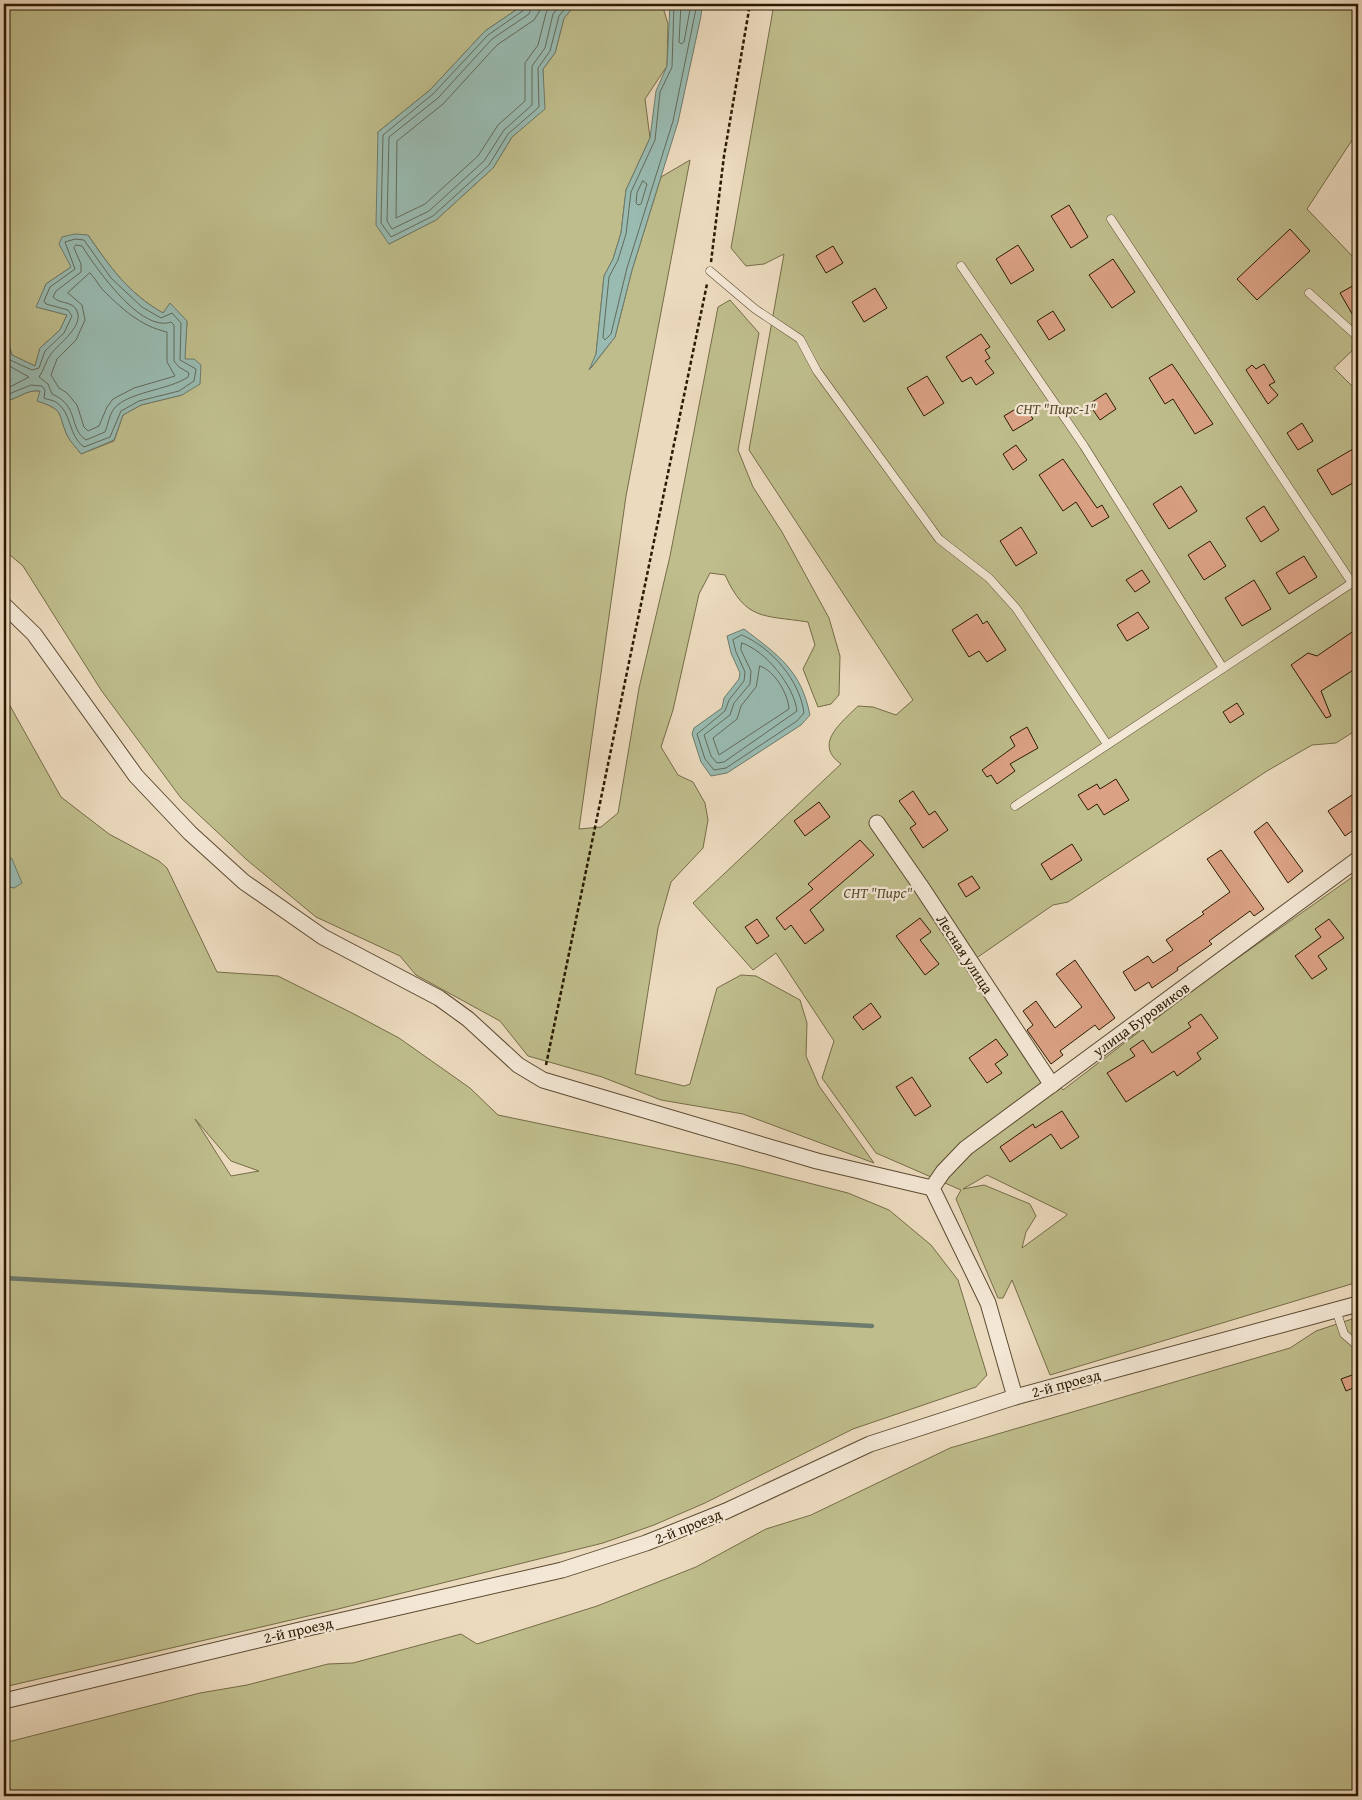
<svg xmlns="http://www.w3.org/2000/svg" width="1362" height="1800" font-family="'Gentium Book Plus',serif">
  <style>
    .green { fill: #bfbd8c; stroke: #756c47; fill-rule: evenodd }
    .water { fill: #99bbb2; stroke: #6d7b6c }
    .lines { fill: none; stroke-linecap: round; stroke-linejoin: round }
    .shore { stroke: #626a5a; stroke-width: 1 }
    .stream { stroke: #6d7b6c; stroke-width: 4.5 }
    .building { fill: #dba184; stroke: #2b1a02 }
    .lane-casing { stroke: #5b4a31; stroke-width: 9 }
    .street-casing { stroke: #5b4a31; stroke-width: 17 }
    .path { stroke: #2b1a02; stroke-width: 2.5; stroke-dasharray: 4 2.5; stroke-linecap: butt }
    .lane { stroke: #f3e7d5; stroke-width: 8 }
    .street { stroke: #f3e7d5; stroke-width: 15 }
    .labels { text-anchor: middle; dominant-baseline: central; stroke-width: 4.5; stroke-linejoin: round; paint-order: stroke }
    .park-label { font-size: 15px; font-style: italic; fill: #574b2b; stroke: #f3e7d5 }
    .street-label { font-size: 15px; fill: #2b1a02; stroke: #f3e7d5 }
  </style>
  <rect width="100%" height="100%" fill="#ecdabe"/>
  <filter id="stains"><feTurbulence type="fractalNoise" baseFrequency=".004" numOctaves="4"/><feColorMatrix values="0 0 0 0 .2 0 0 0 0 .09 0 0 0 0 .02 0 0 0 .5 -.17"/></filter>
  <radialGradient id="worn" r=".72"><stop offset=".6" stop-color="#630" stop-opacity="0"/><stop offset="1" stop-color="#630" stop-opacity=".3"/></radialGradient>
  <g class="green">
    <path d="M4 4H525L485 31 430 90 378 132 389 244 436 220 493 168 512 137 544 109 543 69 555 53 564 18 576 4H662L668 24 667 66 645 99 650 138 626 190 621 233 613 259 604 276 596 354 591 368 615 337 632 270 661 177 690 160 626 496 579 829 601 827 618 813 639 688 670 556 718 307 730 300 759 333 738 450 753 487 782 532 829 618 840 656 839 695 831 704 818 707 803 669 815 645 808 622C763 615 746 621 725 575L710 573 699 594 673 710 661 747 678 775 693 782 705 803 708 820 703 848 671 882 658 928 635 1074 684 1086 690 1084 717 988 741 975 756 976 800 1000 807 1023 806 1056 819 1086 874 1163 743 1114 661 1100 602 1077 528 1056 500 1021 416 975 400 956 316 917 247 860 181 798 101 690 23 566 4 550V401C17 400 26 389 40 391L38 401C65 411 57 412 67 435 70 441 77 448 81 454L114 441 123 415 141 405 182 395 187 321 170 304 163 313C128 293 110 267 88 235L71 267 46 284 37 307 67 315 60 330 40 348 35 366 12 355 4 329Z"/>
    <path d="M774 4H1358V131L1307 209 1358 262V345L1334 368 1358 392V729L1336 743 1312 745 1267 771 1068 902 1053 905 975 959 1063 1090 1208 979 1358 873V1282L1050 1375 1012 1280 1003 1298H998L956 1199 961 1190 876 1153 822 1078 834 1041 776 953 753 970 693 903 841 764C813 744 841 723 858 706L873 707 896 715 913 700 749 450 784 254 764 264 746 266 731 248ZM987 1175 1067 1214V1215L1022 1248 1026 1232 1036 1216 1030 1204 984 1185 963 1189Z"/>
    <path d="M4 695 61 797 109 834 159 861 167 868 217 972 278 976 354 1014 399 1038 470 1088 498 1115 738 1165 848 1193 889 1210 931 1245 958 1280 987 1375 976 1387 853 1429 705 1503 654 1525 603 1543 334 1610 4 1687V885L14 888 12 859 4 853ZM195 1119 231 1161 259 1171 231 1176Z"/>
    <polygon points="1358,1317 1358,1796 4,1796 4,1743 200,1693 247,1685 328,1664 353,1663 461,1634 477,1644 597,1606 696,1567 766,1529 811,1515 950,1448 1290,1348 1316,1331"/>
  </g>
  <g class="water">
    <polygon points="525,4 576,4 564,18 555,53 543,69 545,109 512,137 493,168 436,220 389,244 376,225 378,132 430,90 485,31"/>
    <polygon points="670,4 702,4 701,16 678,122 632,270 615,337 589,370 596,354 604,276 613,259 621,233 626,190 650,138 656,91 667,66"/>
    <path d="M75 234 88 235C109 266 129 294 163 313L170 303 187 321 185 359H194L201 365 200 384 182 395 141 405 123 415 114 440 81 454C77 448 70 442 67 435 57 412 65 410 37 401L40 391C26 389 17 400 4 401V329L12 355 35 366 40 348 60 330 67 315 36 307 46 284 71 267 59 244 62 237Z"/>
    <path d="M744 629C778 655 801 670 810 715L801 725 727 773 711 776 701 762 692 734 694 728 722 708 724 698 739 679 740 673 731 653 727 636Z"/>
    <polygon points="4,853 12,859 22,883 14,888 4,885"/>
  </g>
  <g class="lines">
    <g class="shore">
      <polyline points="527,4 524,10 488,35 433,94 383,135 381,223 391,237 433,216 489,165 508,134 539,107 538,68 550,51 559,16 569,4"/>
      <polyline points="533,4 529,14 492,39 438,98 389,137 387,221 392,229 429,211 484,161 504,130 532,105 532,66 545,48 553,14 561,4"/>
      <polyline points="540,4 539,12 534,20 497,45 443,104 397,141 396,218 425,204 478,156 498,125 525,101 525,63 538,45 546,13 551,4"/>
      <polyline points="674,4 672,67 660,92 655,140 631,192 626,234 618,260 609,277 603,337 605,340 611,334 627,268 673,121 697,4"/>
      <polyline points="681,4 679,42 681,44 684,42 691,4"/>
      <polygon points="643,181 647,184 641,204 638,205 636,203 637,193"/>
      <path d="M76 245 82 246C96 268 141 333 171 322L174 325V361L179 367 189 373 188 377C170 390 125 392 113 410 109 416 108 425 105 432L86 440C68 428 80 406 52 394L48 384 39 377C44 370 46 360 51 354 59 343 86 325 76 309 71 301 59 304 53 297L56 291 81 272V264L74 248Z"/>
      <path d="M90 273C95 278 98 284 102 289 121 308 140 326 167 332V362L175 376 134 388 113 399 107 407 99 426 88 431 84 427 77 405 67 393 59 388 51 375 57 359 76 340 85 320 82 305 68 293Z"/>
      <path d="M4 343 10 360 32 370 39 368 45 351 64 333 72 316 68 310 46 304 44 301 50 287 75 269 65 242 75 239 84 240 111 278 142 307 161 318 172 313 181 323 180 360 196 369 194 381 179 391 139 401 121 411 110 437 84 447C68 436 72 412 56 402 53 400 48 400 44 398L45 390 42 386 31 385 4 396"/>
      <polyline points="4,363 29,377 4,390"/>
      <path d="M742 635C772 648 800 681 804 713L797 721 726 768 714 770 705 759 697 734 725 711 729 700 744 681 745 672 736 652 733 640Z"/>
      <path d="M742 643C766 651 794 686 797 711L724 762 717 763 711 756 704 735 730 715 734 703 750 684 751 671 741 650Z"/>
      <path d="M760 666C775 671 788 694 789 709L719 755 713 738 737 719 741 706 756 687Z"/>
    </g>
    <polyline class="stream" points="4,1278 872,1326"/>
  </g>
  <g class="building">
    <polygon points="1069,205 1088,237 1071,248 1051,216"/>
    <polygon points="1290,229 1310,251 1257,300 1237,279"/>
    <polygon points="1018,245 1034,270 1011,284 996,259"/>
    <polygon points="833,246 843,263 826,273 816,256"/>
    <polygon points="1113,259 1135,292 1112,308 1089,275"/>
    <polygon points="1358,283 1358,324 1340,293"/>
    <polygon points="875,288 887,308 864,322 852,302"/>
    <polygon points="1053,311 1065,330 1049,340 1037,321"/>
    <polygon points="981,334 990,347 985,350 990,358 985,361 994,373 976,385 971,377 962,382 946,357"/>
    <polygon points="1172,364 1213,424 1195,434 1173,399 1165,404 1149,378"/>
    <polygon points="1264,364 1275,382 1269,385 1278,395 1268,404 1246,370 1252,365 1256,369"/>
    <polygon points="927,376 944,403 924,416 907,388"/>
    <polygon points="1106,393 1116,409 1100,420 1089,404"/>
    <polygon points="1024,404 1033,419 1013,431 1004,416"/>
    <polygon points="1302,423 1313,441 1298,450 1287,433"/>
    <polygon points="1016,445 1027,460 1013,470 1003,454"/>
    <polygon points="1353,449 1358,458 1358,480 1332,495 1317,470"/>
    <polygon points="1063,459 1097,508 1102,505 1109,517 1092,527 1076,502 1063,511 1039,475"/>
    <polygon points="1181,486 1197,511 1169,529 1153,504"/>
    <polygon points="1264,506 1279,530 1261,542 1246,518"/>
    <polygon points="1021,527 1037,553 1016,566 1000,541"/>
    <polygon points="1210,541 1226,566 1204,580 1188,555"/>
    <polygon points="1304,556 1317,577 1289,594 1276,573"/>
    <polygon points="1142,570 1150,582 1135,592 1126,580"/>
    <polygon points="1254,580 1271,609 1242,626 1225,598"/>
    <polygon points="1138,612 1149,628 1127,641 1117,625"/>
    <polygon points="977,614 983,624 987,621 1006,650 987,662 979,651 969,657 952,630"/>
    <polygon points="1358,628 1358,667 1321,691 1331,716 1326,718 1291,665 1308,653 1317,656"/>
    <polygon points="1237,703 1244,714 1230,723 1223,712"/>
    <polygon points="1027,727 1038,748 1010,764 1015,771 997,784 991,775 987,777 982,770 1015,746 1010,737"/>
    <polygon points="1116,779 1129,800 1104,815 1097,804 1088,810 1078,795 1097,784 1100,789"/>
    <polygon points="913,791 929,815 935,811 948,830 923,848 910,828 916,824 899,801"/>
    <polygon points="1358,791 1358,827 1345,836 1328,811"/>
    <polygon points="819,802 830,817 805,836 794,821"/>
    <polygon points="1267,822 1303,871 1288,883 1254,832"/>
    <polygon points="860,840 874,855 810,910 824,930 805,944 791,925 785,930 776,918 813,889 808,884"/>
    <polygon points="1072,844 1082,860 1051,880 1041,864"/>
    <polygon points="1221,850 1264,909 1254,916 1250,911 1209,941 1212,944 1177,968 1178,970 1152,988 1149,982 1135,991 1123,972 1148,956 1153,963 1173,950 1166,940 1204,914 1202,912 1230,892 1207,859"/>
    <polygon points="972,876 980,888 966,897 958,884"/>
    <polygon points="920,918 931,932 920,940 939,964 925,975 896,936"/>
    <polygon points="757,919 769,936 757,944 745,927"/>
    <polygon points="1329,919 1344,938 1318,956 1327,969 1312,979 1295,956 1321,937 1315,929"/>
    <polygon points="1075,960 1115,1018 1099,1030 1095,1025 1060,1051 1063,1055 1051,1064 1027,1030 1033,1025 1023,1011 1036,1001 1055,1028 1082,1007 1056,974"/>
    <polygon points="871,1003 881,1017 863,1030 853,1017"/>
    <polygon points="1201,1014 1218,1038 1197,1053 1201,1059 1177,1076 1174,1071 1126,1102 1107,1073 1135,1056 1130,1049 1143,1040 1152,1053 1191,1027 1188,1023"/>
    <polygon points="996,1039 1008,1055 995,1064 1002,1073 987,1083 969,1058"/>
    <polygon points="912,1077 931,1106 915,1116 896,1087"/>
    <polygon points="1062,1111 1079,1137 1061,1149 1051,1134 1010,1162 1000,1147 1033,1124 1035,1128"/>
    <polygon points="1358,1373 1358,1386 1346,1391 1341,1379"/>
  </g>
  <g class="lines">
    <defs>
      <g id="lane">
        <polyline points="1111,219 1352,583"/>
        <polyline points="961,266 1084,446 1223,668"/>
        <polyline points="710,271 755,309 800,339 817,371 939,539 989,578 1016,608 1107,744"/>
        <polyline points="1309,293 1358,337"/>
        <polyline points="1015,806 1358,579"/>
        <polyline points="1336,1310 1344,1334 1358,1346"/>
      </g>
      <g id="street">
        <polyline points="4,605 34,634 136,776 190,833 244,882 323,937 439,998 468,1019 518,1065 543,1080 817,1161 932,1188"/>
        <polyline points="877,823 920,885 1052,1085"/>
        <polyline points="932,1188 943,1172 966,1148 1358,859"/>
        <polyline points="932,1188 988,1303 1015,1397"/>
        <polyline points="4,1701 304,1629 562,1570 646,1543 726,1511 870,1444 1015,1397 1358,1304"/>
      </g>
    </defs>
    <use href="#lane" class="lane-casing"/>
    <use href="#street" class="street-casing"/>
    <g class="path">
      <polyline points="711,262 724,156 750,4"/>
      <polyline points="546,1065 707,284"/>
    </g>
    <use href="#lane" class="lane"/>
    <use href="#street" class="street"/>
  </g>
  <g class="labels">
    <g class="park-label">
      <text x="1056" y="408">СНТ "Пирс-1"</text>
      <text x="878" y="892">СНТ "Пирс"</text>
    </g>
    <g class="street-label">
      <text transform="translate(965 954) rotate(57)">Лесная улица</text>
      <text transform="translate(1141 1019) rotate(-36)">улица Буровиков</text>
      <text transform="translate(1066 1383) rotate(-15)">2-й проезд</text>
      <text transform="translate(688 1526) rotate(-22)">2-й проезд</text>
      <text transform="translate(298 1630) rotate(-13)">2-й проезд</text>
    </g>
  </g>
  <rect width="1362" height="1800" fill="none" stroke="#ecdabe" stroke-width="20"/>
  <rect x="5" y="5" width="1352" height="1790" fill="none" stroke="#2b1a02" stroke-width="2.5"/>
  <rect x="10" y="10" width="1342" height="1780" fill="none" stroke="#2b1a02"/>
  <rect width="100%" height="100%" filter="url(#stains)"/>
  <rect width="100%" height="100%" fill="url(#worn)"/>
</svg>
